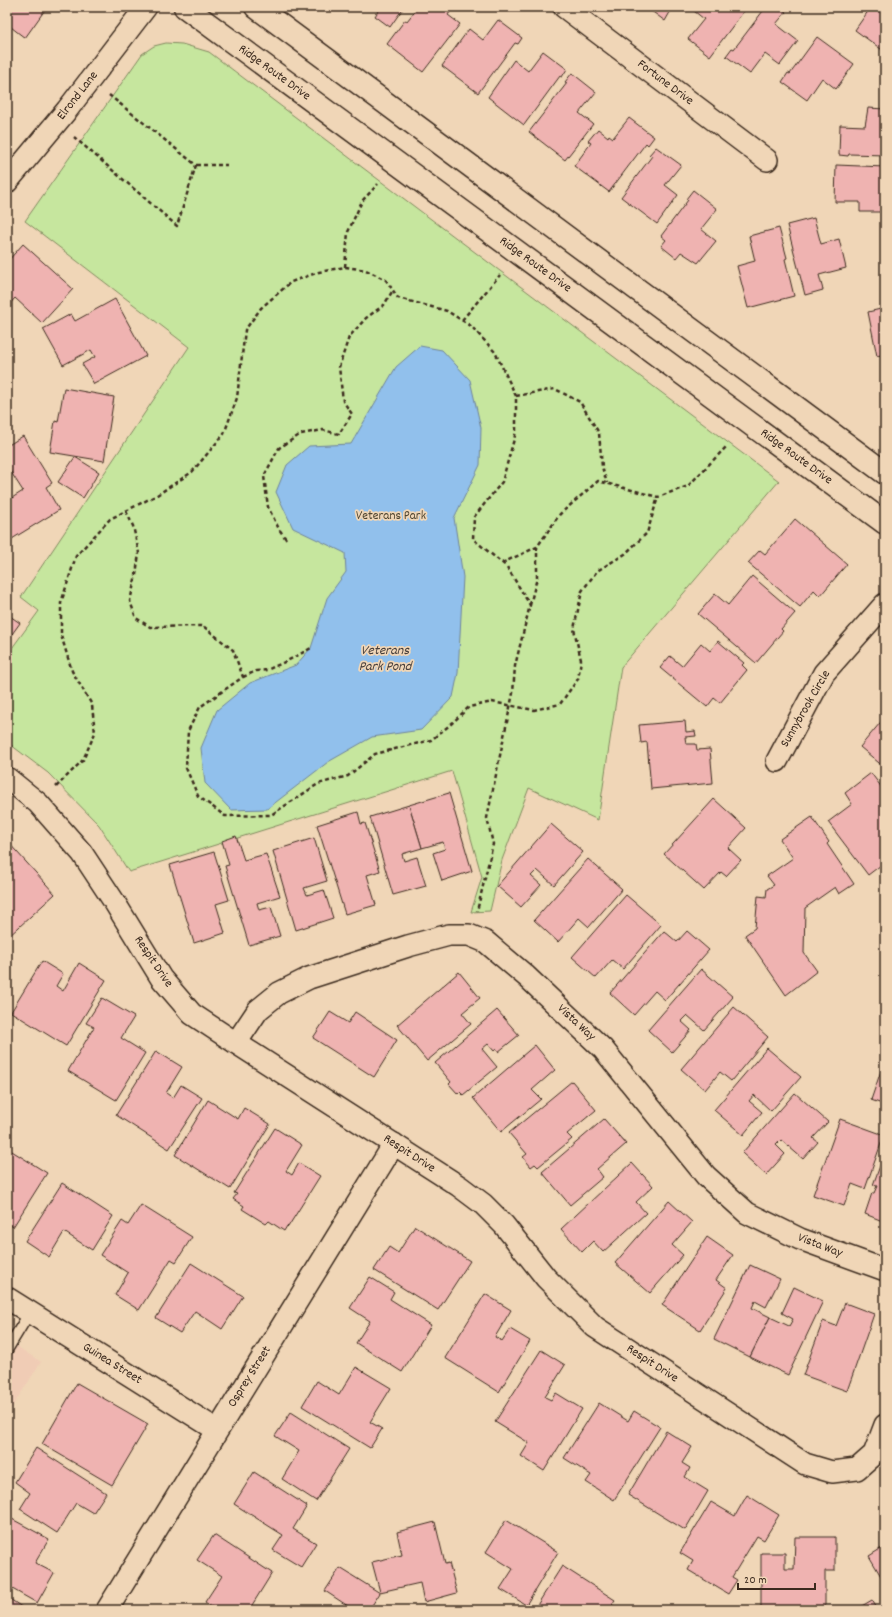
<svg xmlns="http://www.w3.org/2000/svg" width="892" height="1617" font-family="Dekko,sans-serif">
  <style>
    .built { fill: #f0ccb5 }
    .green { fill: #c6e69e; stroke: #80885e }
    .water { fill: #91c0ec; stroke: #6f849a }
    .building { fill: #efb3b1; stroke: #3b2a1e }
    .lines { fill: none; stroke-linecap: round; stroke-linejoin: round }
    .service-casing { stroke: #3b2a1e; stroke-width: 13 }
    .minor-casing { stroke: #3b2a1e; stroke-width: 24 }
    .secondary-casing { stroke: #3b2a1e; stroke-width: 25 }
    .path { stroke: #3b2a1e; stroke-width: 2.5; stroke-dasharray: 4 3; stroke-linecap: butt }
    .service { stroke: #f0d6b7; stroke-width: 10 }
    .minor { stroke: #f0d6b7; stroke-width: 21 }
    .secondary { stroke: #f0d6b7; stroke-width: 22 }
    .labels { text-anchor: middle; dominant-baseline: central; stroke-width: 3.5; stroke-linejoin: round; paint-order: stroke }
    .street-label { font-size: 13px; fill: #3b2a1e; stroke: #f0d6b7 }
    .park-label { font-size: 13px; fill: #504631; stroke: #f0d6b7 }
    .water-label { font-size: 14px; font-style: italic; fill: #48403d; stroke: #f0d6b7 }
  </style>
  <rect width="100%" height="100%" fill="#f0d6b7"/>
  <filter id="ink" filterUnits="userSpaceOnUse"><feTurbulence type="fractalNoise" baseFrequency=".025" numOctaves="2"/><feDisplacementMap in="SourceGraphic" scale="8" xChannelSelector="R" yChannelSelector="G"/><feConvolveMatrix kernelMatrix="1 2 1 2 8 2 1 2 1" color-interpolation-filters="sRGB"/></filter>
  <g filter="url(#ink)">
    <polygon class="built" points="7,1340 41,1362 7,1415"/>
    <polygon class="green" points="166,43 182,44 209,52 779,481 621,667 598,820 529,788 502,860 490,911 471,912 482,877 452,771 129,872 99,825 48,773 7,742 7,655 39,611 21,597 189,347 25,221 142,54 154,46"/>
    <polygon class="water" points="420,346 442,350 470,380 481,428 480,465 454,518 463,577 458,673 453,697 421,730 372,737 328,762 267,809 231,810 205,783 201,748 217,710 250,683 296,665 311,648 327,598 346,572 345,553 293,528 276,492 287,465 309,446 351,444 396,367"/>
    <g class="building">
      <polygon points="7,7 47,7 25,38 7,24"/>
      <polygon points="381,7 404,7 390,27 375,16"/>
      <polygon points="418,7 453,7 448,15 460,24 423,72 387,44 405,20 407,21"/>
      <polygon points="646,7 673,7 665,21"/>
      <polygon points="689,7 747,7 710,56 688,39 704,19"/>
      <polygon points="766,7 779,7 786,12 776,24 798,41 780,65 765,54 750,74 726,56 732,48 734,49"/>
      <polygon points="871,7 885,7 885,52 855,30"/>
      <polygon points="498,20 522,38 518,44 515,43 478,93 442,66 469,29 483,40"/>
      <polygon points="817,37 854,64 836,89 822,78 807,100 782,82 788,73 790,74"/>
      <polygon points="543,51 567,69 562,77 560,76 524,125 488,97 514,60 528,71"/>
      <polygon points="572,73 596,92 579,113 593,124 565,160 529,132 567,83 565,82"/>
      <polygon points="868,108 885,109 885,155 849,154 848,156 839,155 840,125 865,126"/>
      <polygon points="629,118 654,137 648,145 646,143 609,192 574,166 591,143 588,141 598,129 608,137 609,135 613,138"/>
      <polygon points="656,147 681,165 665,185 678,195 657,224 621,197 652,156 649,155"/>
      <polygon points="836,165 885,167 885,212 860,212 860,202 835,202"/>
      <polygon points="693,190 717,209 701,229 716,241 698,263 681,252 676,258 661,246 666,240 661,236 688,200 686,199"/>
      <polygon points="814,218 821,244 839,239 846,268 819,275 823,290 805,295 787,225"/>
      <polygon points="779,228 787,258 785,259 794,296 748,308 737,266 755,261 749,236"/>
      <polygon points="23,244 73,289 42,323 15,298 7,307 7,262"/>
      <polygon points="115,299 146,356 94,384 82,364 95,357 91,350 63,365 43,329 71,314 75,321"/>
      <polygon points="885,308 885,354 877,356 868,312"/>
      <polygon points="64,388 114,397 104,461 50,452 55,421 58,422"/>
      <polygon points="23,436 52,483 46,487 59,510 7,542 7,501 23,491 7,466 7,446"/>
      <polygon points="75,457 99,472 83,498 58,482"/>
      <polygon points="795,519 847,564 820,596 814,590 800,607 748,563 760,550 765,554"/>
      <polygon points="752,576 795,613 781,629 783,631 756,663 698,614 715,594 728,605"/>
      <polygon points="7,614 20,623 7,641"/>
      <polygon points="718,641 744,663 742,665 747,670 720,703 714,698 707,707 660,668 670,656 682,666 701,643 710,651"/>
      <polygon points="885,717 885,768 860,747"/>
      <polygon points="685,721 686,732 695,731 696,736 685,737 686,744 696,744 697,750 710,749 713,783 651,789 647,742 641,743 639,725"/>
      <polygon points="871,773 885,792 885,797 882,800 885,804 885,862 868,875 828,822 852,804 845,793"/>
      <polygon points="449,793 472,871 442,881 433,853 445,849 443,842 422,848 409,805"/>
      <polygon points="714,799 746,828 728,848 741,860 726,876 721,872 704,890 664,854"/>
      <polygon points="409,805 422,848 402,854 404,861 417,857 426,886 393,895 370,817"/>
      <polygon points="358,812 361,824 365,823 380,871 367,875 376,905 345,914 317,825"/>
      <polygon points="812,817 829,842 827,844 854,884 839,894 835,887 805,908 804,953 817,971 786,995 745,935 755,928 758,896 766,897 767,889 774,885 767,876 793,858 780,839"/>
      <polygon points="551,824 583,852 554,885 537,870 531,876 541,885 521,907 497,886"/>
      <polygon points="236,836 244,860 266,854 280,896 257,903 259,910 271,907 280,936 249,945 225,866 229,865 222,841"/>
      <polygon points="314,838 327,881 304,888 307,895 324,890 333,918 296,930 273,851"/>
      <polygon points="7,841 55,894 7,938"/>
      <polygon points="214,852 229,900 216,904 225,933 194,943 170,865"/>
      <polygon points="588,859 622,889 589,927 579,918 558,942 534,920"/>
      <polygon points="626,895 661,925 623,969 612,960 596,978 572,957"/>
      <polygon points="664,931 677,942 687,931 709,950 665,1000 655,991 634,1015 610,993"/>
      <polygon points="42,961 63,974 56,986 63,991 79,963 106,980 66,1046 11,1012"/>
      <polygon points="701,969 733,997 704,1030 687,1015 681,1021 691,1030 672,1052 648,1030"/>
      <polygon points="459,972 480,998 462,1013 471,1024 427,1061 397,1025"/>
      <polygon points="102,998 134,1017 121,1038 145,1053 116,1100 68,1071 94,1027 86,1023"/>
      <polygon points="734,1007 768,1037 731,1081 720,1072 705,1090 681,1069"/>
      <polygon points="497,1010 519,1035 498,1052 496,1049 494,1051 488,1044 482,1049 497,1067 463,1095 460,1092 458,1094 449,1084 451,1082 435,1063"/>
      <polygon points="330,1012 348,1023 355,1012 397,1040 374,1077 313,1038"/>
      <polygon points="535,1045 555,1070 532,1090 541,1099 501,1132 473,1098"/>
      <polygon points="767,1048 801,1077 771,1111 754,1095 749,1101 762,1112 743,1135 714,1110"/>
      <polygon points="156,1051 182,1067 166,1093 173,1098 181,1085 202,1098 169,1149 116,1115"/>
      <polygon points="885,1059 885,1105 871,1100"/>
      <polygon points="572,1081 596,1110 567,1134 572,1139 538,1167 535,1164 531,1167 523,1157 527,1154 509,1133"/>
      <polygon points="795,1093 828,1122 813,1138 818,1142 803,1159 781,1140 776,1145 785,1154 766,1175 742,1153"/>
      <polygon points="208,1100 238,1119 244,1108 270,1124 230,1189 175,1155"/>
      <polygon points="604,1119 626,1144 597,1169 603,1177 570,1205 542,1172"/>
      <polygon points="840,1119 884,1135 865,1189 852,1184 844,1206 813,1195"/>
      <polygon points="275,1128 302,1145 286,1171 292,1175 299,1163 320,1176 288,1227 287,1226 284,1231 269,1221 266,1224 242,1209 244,1206 233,1199 237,1194 234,1193"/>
      <polygon points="7,1148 47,1173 13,1227 7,1223"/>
      <polygon points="885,1152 885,1222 865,1214 872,1193 874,1193 877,1186 873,1185"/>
      <polygon points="632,1163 653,1186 636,1202 646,1213 603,1252 593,1241 582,1252 561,1229"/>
      <polygon points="62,1183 113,1216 92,1250 64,1232 49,1257 25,1241"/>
      <polygon points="669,1201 692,1222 672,1245 683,1255 650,1293 615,1263"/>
      <polygon points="141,1205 192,1237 176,1262 171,1259 139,1310 115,1295 128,1273 100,1255 122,1221 128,1225"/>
      <polygon points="415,1226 470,1261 438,1310 374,1270 389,1247 398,1253"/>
      <polygon points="707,1237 733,1255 716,1280 727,1288 700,1330 662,1305"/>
      <polygon points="191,1263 243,1296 222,1329 195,1311 180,1333 156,1318"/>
      <polygon points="750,1265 780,1279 766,1307 755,1301 752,1308 770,1317 750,1357 714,1339"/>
      <polygon points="370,1277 394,1292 390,1299 431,1325 402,1372 356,1343 370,1321 350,1308"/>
      <polygon points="794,1287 823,1301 788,1375 750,1357 770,1317 789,1326 793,1319 782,1313"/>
      <polygon points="485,1294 511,1310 495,1337 502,1341 510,1329 530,1341 499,1392 445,1358"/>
      <polygon points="845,1303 874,1314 847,1391 803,1375 823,1321 836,1326"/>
      <polygon points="541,1350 565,1365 545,1397 551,1400 556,1393 582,1409 544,1471 521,1456 529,1443 495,1422"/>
      <polygon points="356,1367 391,1388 370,1422 382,1429 370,1448 302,1406 317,1381 339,1395"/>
      <polygon points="77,1383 148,1424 112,1485 42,1444"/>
      <polygon points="599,1403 628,1421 634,1411 660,1427 614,1500 586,1482 591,1475 564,1458"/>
      <polygon points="291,1412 349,1449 316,1501 282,1479 299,1451 275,1436"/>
      <polygon points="666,1431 692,1447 682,1463 690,1468 685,1477 708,1491 685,1530 628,1495"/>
      <polygon points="36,1448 106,1493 93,1513 76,1503 57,1533 20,1509 30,1493 15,1482"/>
      <polygon points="254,1472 307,1506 293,1529 316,1543 301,1567 273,1550 283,1535 234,1504"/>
      <polygon points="747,1495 779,1515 764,1540 757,1536 732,1577 737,1580 728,1594 688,1570 693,1561 680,1553 711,1502 735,1516"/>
      <polygon points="12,1519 49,1539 35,1563 54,1573 37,1603 7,1586 7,1529"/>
      <polygon points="506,1520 558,1552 526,1605 500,1589 513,1569 486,1552"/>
      <polygon points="435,1522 445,1564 449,1563 457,1593 424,1602 420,1583 380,1592 372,1562 402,1555 397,1532"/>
      <polygon points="214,1535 272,1573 249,1610 216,1610 205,1602 222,1576 197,1560"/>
      <polygon points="795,1537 835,1537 835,1571 825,1571 825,1610 761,1610 761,1553 785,1553 785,1569 794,1569"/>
      <polygon points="885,1546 885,1583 869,1556"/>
      <polygon points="562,1566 615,1600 612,1604 614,1606 611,1610 534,1610"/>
      <polygon points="340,1568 380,1593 369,1610 354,1610 325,1591"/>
      <polygon points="7,1597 26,1610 7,1610"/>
      <polygon points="872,1600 878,1610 855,1610"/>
    </g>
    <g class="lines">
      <defs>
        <polyline id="service" points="7,1350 30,1312"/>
        <g id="minor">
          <polyline points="564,7 767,160"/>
          <polyline points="7,182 67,110 146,7"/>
          <polyline points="777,761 824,673 885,604"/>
          <polyline points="7,778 38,803 82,853 115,903 161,978 192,1014 236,1043 459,1186 483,1204 504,1225 546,1278 595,1327 805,1464 832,1472 857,1469 874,1454 885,1425"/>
          <polyline points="236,1043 258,1010 279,993 309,978 408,946 449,935 469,935 486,942 526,976 603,1049 706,1176 747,1213 800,1239 885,1270"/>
          <polyline points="7,1298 217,1430"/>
          <polyline points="107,1610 394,1144"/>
        </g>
        <g id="secondary">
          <polyline points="185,7 885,523"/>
          <polyline points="256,7 885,473"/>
        </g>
      </defs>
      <use href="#service" class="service-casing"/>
      <use href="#minor" class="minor-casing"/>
      <use href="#secondary" class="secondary-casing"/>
      <g class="path">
        <polyline points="74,137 177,226 196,165 109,95"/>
        <polyline points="196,165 227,165"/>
        <polyline points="345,267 348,232 362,201 378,184"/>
        <polyline points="462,320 500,275"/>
        <polyline points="516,396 555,389 580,402 599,433 602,467 607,483"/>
        <polyline points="126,511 133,526 139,553 136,575 130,601 136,618 150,627 203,626 233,650 243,677 200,707 188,731 186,768 198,796 225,816 271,815 318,784 348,776 375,754 431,740 450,725 469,707 492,702 534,710 560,704 578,679 581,660 574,629 582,591 597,571 625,554 647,533 658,497"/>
        <polyline points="286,539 279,529 268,507 264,476 279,448 301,434 323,430 339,434 352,414 343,401 339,367 349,337 366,318 384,305 393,290"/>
        <polyline points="502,563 537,547 560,514 598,481 658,497 688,486 727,446"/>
        <polyline points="530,605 537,578 537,547"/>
        <polyline points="243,677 256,671 267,670 293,658 311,648"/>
        <polyline points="56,787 83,760 95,733 92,705 72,671 61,635 61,603 76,556 110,519 157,495 192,472 224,434 237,398 245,330 261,308 291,282 319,272 345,267 366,270 386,280 398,298 447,311 471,326 495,352 516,396 516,432 502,482 474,517 473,539 507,567 530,605 515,666 513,693 487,818 493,844 477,911"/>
      </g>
      <use href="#service" class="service"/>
      <use href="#minor" class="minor"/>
      <use href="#secondary" class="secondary"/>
    </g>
  </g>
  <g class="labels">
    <g class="street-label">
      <text transform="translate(274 73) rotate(36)">Ridge Route Drive</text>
      <text transform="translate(665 83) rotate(37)">Fortune Drive</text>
      <text transform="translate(78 96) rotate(-52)">Elrond Lane</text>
      <text transform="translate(535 265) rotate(36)">Ridge Route Drive</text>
      <text transform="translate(796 457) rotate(36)">Ridge Route Drive</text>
      <text transform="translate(806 709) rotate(-60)">Sunnybrook Circle</text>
      <text transform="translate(153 962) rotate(56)">Respit Drive</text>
      <text transform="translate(576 1023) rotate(43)">Vista Way</text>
      <text transform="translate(409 1154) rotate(33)">Respit Drive</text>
      <text transform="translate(820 1246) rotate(21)">Vista Way</text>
      <text transform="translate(112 1364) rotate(32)">Guinea Street</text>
      <text transform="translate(652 1364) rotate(33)">Respit Drive</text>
      <text transform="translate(250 1377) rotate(-58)">Osprey Street</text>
    </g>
    <g class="park-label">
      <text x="391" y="516">Veterans Park</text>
    </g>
    <g class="water-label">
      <text x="385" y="651">Veterans<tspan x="385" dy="16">Park Pond</tspan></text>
    </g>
  </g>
  <rect width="892" height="1617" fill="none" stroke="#f0d6b7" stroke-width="24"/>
  <rect x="12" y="12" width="868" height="1593" fill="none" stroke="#3b2a1e" stroke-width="1.5" filter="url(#ink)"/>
  <path d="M738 1583v6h77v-6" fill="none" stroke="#3b2a1e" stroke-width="2"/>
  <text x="744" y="1583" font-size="12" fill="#3b2a1e" stroke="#f0d6b7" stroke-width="3" paint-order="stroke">20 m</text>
</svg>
